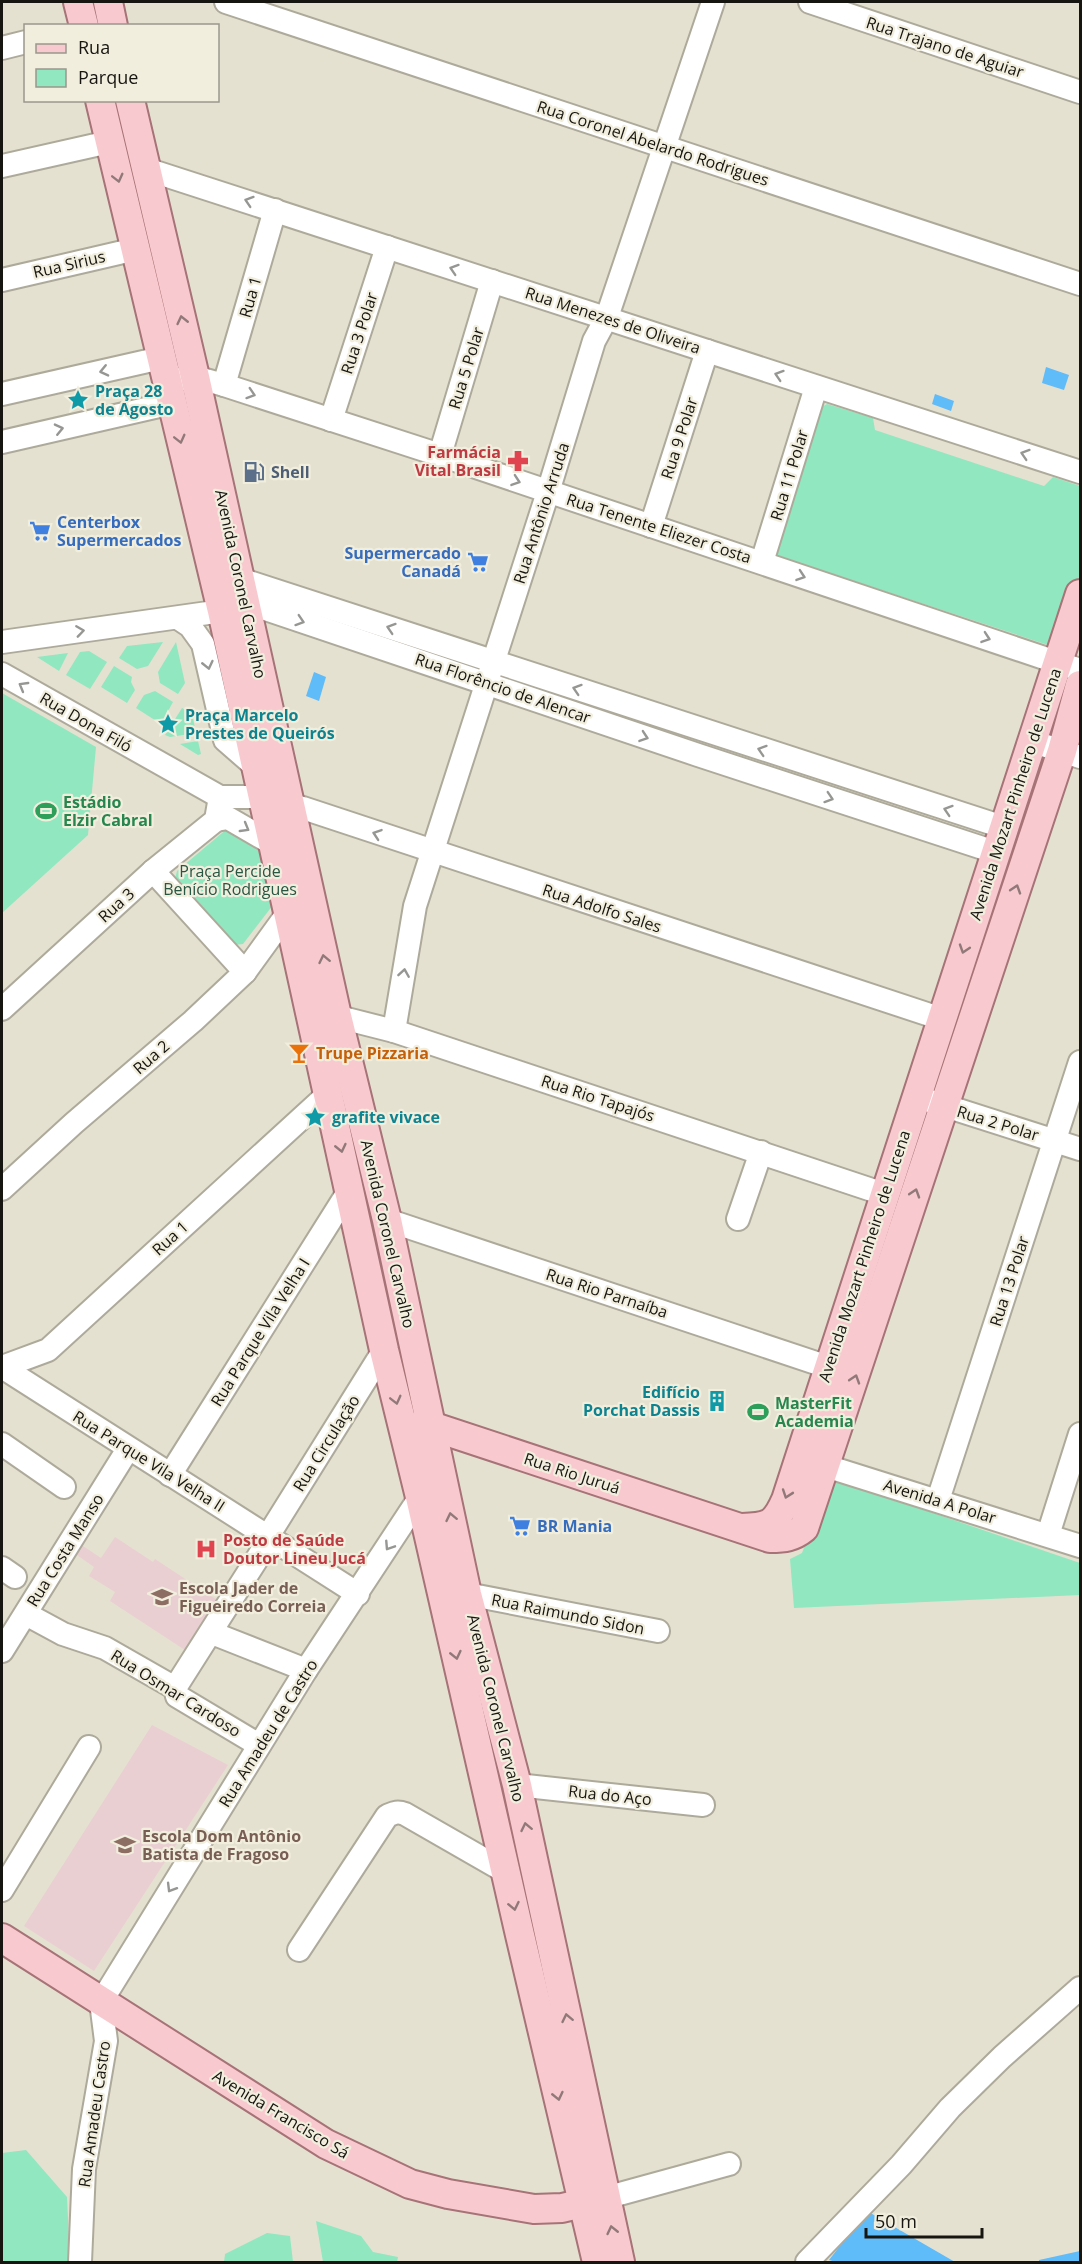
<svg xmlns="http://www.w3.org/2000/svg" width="1082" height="2264" font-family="'Open Sans',sans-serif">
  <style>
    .education { fill: #eacfd2 }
    .green { fill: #91e7c0 }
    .water { fill: #60bbf9 }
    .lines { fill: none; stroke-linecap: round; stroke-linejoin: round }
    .minor-casing { stroke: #aeaa9b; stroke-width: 26 }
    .major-casing { stroke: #a67377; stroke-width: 32 }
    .minor { stroke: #fff; stroke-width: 22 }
    .major { stroke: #f8cacf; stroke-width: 28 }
    .oneway { stroke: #927979 }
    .oneway2 { stroke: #969693 }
    .labels { text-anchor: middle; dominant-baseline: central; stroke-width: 4.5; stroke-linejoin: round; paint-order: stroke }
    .street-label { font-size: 16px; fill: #161510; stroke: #f2eede }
    .culture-label { font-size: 16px; font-weight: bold; fill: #0d838f; stroke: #f2eede; text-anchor: start }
    .health-label { font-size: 16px; font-weight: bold; fill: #be3a42; stroke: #f2eede; text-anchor: end }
    .service-label { font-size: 16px; font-weight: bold; fill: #4e5e75; stroke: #f2eede; text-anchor: start }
    .shop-label { font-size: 16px; font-weight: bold; fill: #366cbe; stroke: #f2eede; text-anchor: start }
    .leisure-label { font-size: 16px; font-weight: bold; fill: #27864d; stroke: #f2eede; text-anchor: start }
    .park-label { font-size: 16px; fill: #275642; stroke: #f2eede }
    .food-label { font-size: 16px; font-weight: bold; fill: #c56008; stroke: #f2eede; text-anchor: start }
    .education-label { font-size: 16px; font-weight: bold; fill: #785e54; stroke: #f2eede; text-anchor: start }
  </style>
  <rect width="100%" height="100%" fill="#e5e1d1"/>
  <g class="education">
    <polygon points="115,1537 153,1562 155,1559 220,1602 188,1652 110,1601 115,1592 89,1576 94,1567 74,1553 80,1544 101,1558"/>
    <polygon points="152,1725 228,1765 94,1971 24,1926"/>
  </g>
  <g class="green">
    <polygon points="827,404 873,418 875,430 1044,486 1053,477 1080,486 1080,579 1061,639 1048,645 778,556 772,543 815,411"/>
    <polygon points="163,642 148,666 137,669 119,658 127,646"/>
    <polygon points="176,642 185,683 178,694 160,683 158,672"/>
    <polygon points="89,651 107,662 90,689 66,675 80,652"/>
    <polygon points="68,653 59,671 37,657"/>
    <polygon points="114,666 132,677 131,682 135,690 127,703 101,687"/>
    <polygon points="155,691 173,702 161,724 136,708 144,695"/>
    <polygon points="2,693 96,747 88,835 2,913"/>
    <polygon points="182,708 192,714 196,733 170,737 165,735"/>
    <polygon points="198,741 201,754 198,755 180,744"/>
    <polygon points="228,828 259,846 273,905 243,944 234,945 175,879 177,871"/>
    <polygon points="830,1478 1080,1563 1080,1595 794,1608 790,1559 802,1553"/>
    <polygon points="26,2150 67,2197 70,2262 2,2262 2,2153"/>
    <polygon points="316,2221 361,2236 373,2252 398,2257 397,2262 323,2262"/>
    <polygon points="267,2233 290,2236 293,2262 224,2262 225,2254"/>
  </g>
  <g class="water">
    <polygon points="1046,367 1069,375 1064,390 1042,383"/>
    <polygon points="935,394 954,401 951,411 932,404"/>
    <polygon points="314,672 326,677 319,701 306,696"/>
    <polygon points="867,2211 955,2262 836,2262 829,2260"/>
    <polygon points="1080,2251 1080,2262 1039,2262 1039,2260"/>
  </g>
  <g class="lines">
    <defs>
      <g id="minor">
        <polyline points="226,2 1080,284"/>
        <polyline points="810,2 1080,92"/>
        <polyline points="2,48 26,42"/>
        <polyline points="2,166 109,142"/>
        <polyline points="146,169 1080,472"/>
        <polyline points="2,280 136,249"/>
        <polyline points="181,379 195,377 224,385 440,455 1080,670"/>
        <polyline points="224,385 275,210"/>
        <polyline points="2,394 161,358"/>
        <polyline points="331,420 387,247"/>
        <polyline points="2,442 172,403"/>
        <polyline points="440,455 492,281"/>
        <polyline points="651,526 707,351"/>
        <polyline points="762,562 816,387"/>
        <polyline points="240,579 1003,827"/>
        <polyline points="178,618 190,626 203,644 225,740 256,767"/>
        <polyline points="2,642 222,611 245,602 698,755 995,852"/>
        <polyline points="2,674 220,797 262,797 303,808 942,1019"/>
        <polyline points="1034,742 1080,757"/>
        <polyline points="216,820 228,818 273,844"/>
        <polyline points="153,871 245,972"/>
        <polyline points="2,1009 153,871 216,820 220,797"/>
        <polyline points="323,1013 394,1031 884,1194"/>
        <polyline points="394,1031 415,906 548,492 594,341 607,317 713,2"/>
        <polyline points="930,1101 1080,1149"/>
        <polyline points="2,1189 74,1123 193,1021 245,972 287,914"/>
        <polyline points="738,1219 761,1152"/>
        <polyline points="387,1220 828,1367"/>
        <polyline points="2,1367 48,1350 329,1093"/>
        <polyline points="2,1367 358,1594"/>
        <polyline points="2,1444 64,1487"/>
        <polyline points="810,1461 1080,1546"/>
        <polyline points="170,1475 350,1189"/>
        <polyline points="938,1500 1080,1062"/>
        <polyline points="1048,1535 1080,1434"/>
        <polyline points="2,1568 15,1577"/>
        <polyline points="454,1596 467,1594 658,1631"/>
        <polyline points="26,1614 63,1634 105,1648 175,1688 177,1696 259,1745"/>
        <polyline points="212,1633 306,1670"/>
        <polyline points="2,1651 128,1449"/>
        <polyline points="175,1688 262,1551 268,1536 384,1350"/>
        <polyline points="517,1785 703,1805"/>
        <polyline points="2,1890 89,1747"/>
        <path d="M299 1950 387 1816C394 1813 397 1811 405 1814L506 1872"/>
        <polyline points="605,2198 729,2164"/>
        <polyline points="80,2262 84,2169 106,2041 101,2002 306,1670 420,1497"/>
        <polyline points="807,2262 901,2165 950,2108 1002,2057 1080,1988"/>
      </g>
      <g id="major">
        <polyline points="78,2 84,26"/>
        <polyline points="108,2 113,26"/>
        <polyline points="100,100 222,611 384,1350 420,1497 520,1935 597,2262"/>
        <polyline points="130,100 195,377 337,1016 387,1220 467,1594 517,1785 620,2262"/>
        <path d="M417 1427 431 1426 770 1538C784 1538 793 1537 804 1528L1062 751 1080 685"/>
        <path d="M742 1528C769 1527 775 1525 786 1500L1080 594"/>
        <polyline points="2,1938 326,2144 410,2184 448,2194 534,2209 562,2208 600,2199"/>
      </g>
    </defs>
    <use href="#minor" class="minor-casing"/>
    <use href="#major" class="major-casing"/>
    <use href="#minor" class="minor"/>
    <use href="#major" class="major"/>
  </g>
  <defs><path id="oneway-chevron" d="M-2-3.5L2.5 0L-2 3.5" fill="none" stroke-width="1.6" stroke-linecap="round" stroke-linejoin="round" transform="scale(1.5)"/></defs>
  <g class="oneway">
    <use href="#oneway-chevron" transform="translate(118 178) rotate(76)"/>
    <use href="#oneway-chevron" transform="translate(182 320) rotate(-103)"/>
    <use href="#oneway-chevron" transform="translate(180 439) rotate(76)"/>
    <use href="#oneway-chevron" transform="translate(1016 889) rotate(-72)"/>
    <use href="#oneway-chevron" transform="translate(964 949) rotate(108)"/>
    <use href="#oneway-chevron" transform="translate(324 959) rotate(-102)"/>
    <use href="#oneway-chevron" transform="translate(341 1148) rotate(77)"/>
    <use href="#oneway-chevron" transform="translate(915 1193) rotate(-72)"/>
    <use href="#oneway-chevron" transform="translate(855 1379) rotate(-72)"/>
    <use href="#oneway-chevron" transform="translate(396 1400) rotate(76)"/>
    <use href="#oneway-chevron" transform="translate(787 1494) rotate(109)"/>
    <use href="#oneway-chevron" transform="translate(451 1517) rotate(-102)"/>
    <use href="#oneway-chevron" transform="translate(456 1655) rotate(77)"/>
    <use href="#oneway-chevron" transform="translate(526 1827) rotate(-102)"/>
    <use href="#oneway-chevron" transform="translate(514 1906) rotate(78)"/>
    <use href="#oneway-chevron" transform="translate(567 2018) rotate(-102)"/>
    <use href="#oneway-chevron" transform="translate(558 2096) rotate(77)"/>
    <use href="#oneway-chevron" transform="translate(612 2230) rotate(-103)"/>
  </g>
  <g class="oneway2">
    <use href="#oneway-chevron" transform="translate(249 201) rotate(-162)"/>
    <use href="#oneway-chevron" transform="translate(454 269) rotate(-162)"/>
    <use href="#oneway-chevron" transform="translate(104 371) rotate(167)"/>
    <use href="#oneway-chevron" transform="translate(779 375) rotate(-162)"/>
    <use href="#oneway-chevron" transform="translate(251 394) rotate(18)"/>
    <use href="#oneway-chevron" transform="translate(59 429) rotate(-13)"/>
    <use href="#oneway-chevron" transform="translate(1025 454) rotate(-162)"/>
    <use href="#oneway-chevron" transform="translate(516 481) rotate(19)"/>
    <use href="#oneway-chevron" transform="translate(801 576) rotate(19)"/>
    <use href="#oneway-chevron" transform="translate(300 621) rotate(18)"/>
    <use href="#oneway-chevron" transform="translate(391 628) rotate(-162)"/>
    <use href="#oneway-chevron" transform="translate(80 631) rotate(-8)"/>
    <use href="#oneway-chevron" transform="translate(986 638) rotate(19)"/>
    <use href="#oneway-chevron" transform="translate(208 665) rotate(77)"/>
    <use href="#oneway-chevron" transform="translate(23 686) rotate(-150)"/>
    <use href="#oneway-chevron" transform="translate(577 689) rotate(-162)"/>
    <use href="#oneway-chevron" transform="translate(644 737) rotate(19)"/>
    <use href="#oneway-chevron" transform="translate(762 750) rotate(-162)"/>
    <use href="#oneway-chevron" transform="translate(829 798) rotate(18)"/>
    <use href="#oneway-chevron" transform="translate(948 810) rotate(-162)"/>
    <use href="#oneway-chevron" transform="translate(245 828) rotate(30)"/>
    <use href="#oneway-chevron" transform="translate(377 834) rotate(-161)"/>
    <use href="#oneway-chevron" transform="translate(404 973) rotate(-81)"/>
    <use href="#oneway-chevron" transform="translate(389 1546) rotate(123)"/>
    <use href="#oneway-chevron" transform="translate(171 1888) rotate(121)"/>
  </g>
  <defs>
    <symbol id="sight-bare" viewBox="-9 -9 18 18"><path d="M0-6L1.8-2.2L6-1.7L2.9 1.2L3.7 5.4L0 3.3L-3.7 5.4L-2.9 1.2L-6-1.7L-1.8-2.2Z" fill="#0f9aa8" stroke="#f2eede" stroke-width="2.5" paint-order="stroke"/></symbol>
    <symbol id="pharmacy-bare" viewBox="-9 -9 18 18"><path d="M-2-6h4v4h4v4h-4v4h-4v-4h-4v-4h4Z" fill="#e0444e" stroke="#f2eede" stroke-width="2.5" paint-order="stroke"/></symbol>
    <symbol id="fuel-bare" viewBox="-9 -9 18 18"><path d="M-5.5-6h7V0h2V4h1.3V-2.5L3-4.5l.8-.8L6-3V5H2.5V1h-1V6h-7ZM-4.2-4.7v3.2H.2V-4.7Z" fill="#5c6f8a" stroke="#f2eede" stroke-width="2.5" paint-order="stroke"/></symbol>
    <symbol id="supermarket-bare" viewBox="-9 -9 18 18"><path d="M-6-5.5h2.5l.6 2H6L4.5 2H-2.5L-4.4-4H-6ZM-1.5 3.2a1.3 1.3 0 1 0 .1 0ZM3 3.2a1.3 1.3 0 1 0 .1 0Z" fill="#3f7fe0" stroke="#f2eede" stroke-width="2.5" paint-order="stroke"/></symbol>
    <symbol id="stadium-bare" viewBox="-9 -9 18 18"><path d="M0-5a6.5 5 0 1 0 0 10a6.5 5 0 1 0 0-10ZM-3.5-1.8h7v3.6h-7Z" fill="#2e9e5b" stroke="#f2eede" stroke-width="2.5" paint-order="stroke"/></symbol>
    <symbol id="bar-bare" viewBox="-9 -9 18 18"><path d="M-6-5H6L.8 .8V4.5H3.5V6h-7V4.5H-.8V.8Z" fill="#e8710a" stroke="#f2eede" stroke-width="2.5" paint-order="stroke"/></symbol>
    <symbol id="building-bare" viewBox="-9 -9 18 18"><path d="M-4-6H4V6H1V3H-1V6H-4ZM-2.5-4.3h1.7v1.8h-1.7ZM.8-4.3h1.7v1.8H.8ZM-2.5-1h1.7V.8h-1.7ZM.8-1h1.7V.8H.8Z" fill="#0f9aa8" stroke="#f2eede" stroke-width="2.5" paint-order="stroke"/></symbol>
    <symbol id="hospital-bare" viewBox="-9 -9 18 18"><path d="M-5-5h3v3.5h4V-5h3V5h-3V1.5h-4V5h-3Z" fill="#e0444e" stroke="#f2eede" stroke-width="2.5" paint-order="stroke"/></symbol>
    <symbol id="school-bare" viewBox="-9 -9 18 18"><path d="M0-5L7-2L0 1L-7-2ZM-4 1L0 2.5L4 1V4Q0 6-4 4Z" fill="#8d6e63" stroke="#f2eede" stroke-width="2.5" paint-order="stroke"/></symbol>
  </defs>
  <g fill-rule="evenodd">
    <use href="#sight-bare" x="63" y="385" width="30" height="30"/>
    <use href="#pharmacy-bare" x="503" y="446" width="30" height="30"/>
    <use href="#fuel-bare" x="239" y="457" width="30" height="30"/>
    <use href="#supermarket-bare" x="25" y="516" width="30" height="30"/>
    <use href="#supermarket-bare" x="463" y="547" width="30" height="30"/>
    <use href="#sight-bare" x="153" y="709" width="30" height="30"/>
    <use href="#stadium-bare" x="31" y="796" width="30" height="30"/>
    <use href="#bar-bare" x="284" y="1038" width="30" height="30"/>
    <use href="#sight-bare" x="300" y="1102" width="30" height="30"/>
    <use href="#building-bare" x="702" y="1386" width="30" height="30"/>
    <use href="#stadium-bare" x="743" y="1397" width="30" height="30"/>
    <use href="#supermarket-bare" x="505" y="1511" width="30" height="30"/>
    <use href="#hospital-bare" x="191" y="1534" width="30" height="30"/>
    <use href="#school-bare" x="147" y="1582" width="30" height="30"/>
    <use href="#school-bare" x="110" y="1830" width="30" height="30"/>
  </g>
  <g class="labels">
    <g class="street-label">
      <text transform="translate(945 47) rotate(18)">Rua Trajano de Aguiar</text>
      <text transform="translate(653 143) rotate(18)">Rua Coronel Abelardo Rodrigues</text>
      <text transform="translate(69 264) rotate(-13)">Rua Sirius</text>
      <text transform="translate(250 297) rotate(-74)">Rua 1</text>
      <text transform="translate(613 320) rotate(18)">Rua Menezes de Oliveira</text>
      <text transform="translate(359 333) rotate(-72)">Rua 3 Polar</text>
      <text transform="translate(466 368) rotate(-73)">Rua 5 Polar</text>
      <text transform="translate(679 438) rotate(-72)">Rua 9 Polar</text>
      <text transform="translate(789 475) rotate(-73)">Rua 11 Polar</text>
      <text transform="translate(541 513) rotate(-72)">Rua Antônio Arruda</text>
      <text transform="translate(659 528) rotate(18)">Rua Tenente Eliezer Costa</text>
      <text transform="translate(241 584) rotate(78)">Avenida Coronel Carvalho</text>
      <text transform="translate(503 688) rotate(19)">Rua Florêncio de Alencar</text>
      <text transform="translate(86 722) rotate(30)">Rua Dona Filó</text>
      <text transform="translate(1015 794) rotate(-72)">Avenida Mozart Pinheiro de Lucena</text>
      <text transform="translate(116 905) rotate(-42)">Rua 3</text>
      <text transform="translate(602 908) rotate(18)">Rua Adolfo Sales</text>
      <text transform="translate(151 1057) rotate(-41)">Rua 2</text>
      <text transform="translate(598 1098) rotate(18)">Rua Rio Tapajós</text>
      <text transform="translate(998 1123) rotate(17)">Rua 2 Polar</text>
      <text transform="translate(388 1234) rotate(77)">Avenida Coronel Carvalho</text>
      <text transform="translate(170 1238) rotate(-42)">Rua 1</text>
      <text transform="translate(864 1256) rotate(-72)">Avenida Mozart Pinheiro de Lucena</text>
      <text transform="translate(1009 1281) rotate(-72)">Rua 13 Polar</text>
      <text transform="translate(607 1293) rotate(18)">Rua Rio Parnaíba</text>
      <text transform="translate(260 1332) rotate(-58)">Rua Parque Vila Velha I</text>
      <text transform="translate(326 1443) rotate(-58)">Rua Circulação</text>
      <text transform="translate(149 1461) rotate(32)">Rua Parque Vila Velha II</text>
      <text transform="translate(572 1473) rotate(18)">Rua Rio Juruá</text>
      <text transform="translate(940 1501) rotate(17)">Avenida A Polar</text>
      <text transform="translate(65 1550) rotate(-58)">Rua Costa Manso</text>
      <text transform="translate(568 1614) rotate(11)">Rua Raimundo Sidon</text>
      <text transform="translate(176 1693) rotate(32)">Rua Osmar Cardoso</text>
      <text transform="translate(496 1708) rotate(76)">Avenida Coronel Carvalho</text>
      <text transform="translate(268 1733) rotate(-58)">Rua Amadeu de Castro</text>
      <text transform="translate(610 1795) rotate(6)">Rua do Aço</text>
      <text transform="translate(94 2114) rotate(-82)">Rua Amadeu Castro</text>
      <text transform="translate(281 2114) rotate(31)">Avenida Francisco Sá</text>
    </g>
    <g class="culture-label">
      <text x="95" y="391">Praça 28<tspan x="95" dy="18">de Agosto</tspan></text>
      <text x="185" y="715">Praça Marcelo<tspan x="185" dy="18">Prestes de Queirós</tspan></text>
      <text x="332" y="1117">grafite vivace</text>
      <text x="700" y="1392" text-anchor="end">Edifício<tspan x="700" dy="18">Porchat Dassis</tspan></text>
    </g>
    <g class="health-label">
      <text x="501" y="452">Farmácia<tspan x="501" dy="18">Vital Brasil</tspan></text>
      <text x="223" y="1540" text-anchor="start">Posto de Saúde<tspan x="223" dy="18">Doutor Lineu Jucá</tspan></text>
    </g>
    <g class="service-label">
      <text x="271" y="472">Shell</text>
    </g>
    <g class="shop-label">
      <text x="57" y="522">Centerbox<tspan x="57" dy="18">Supermercados</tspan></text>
      <text x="461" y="553" text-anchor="end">Supermercado<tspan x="461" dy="18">Canadá</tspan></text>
      <text x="537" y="1526">BR Mania</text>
    </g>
    <g class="leisure-label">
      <text x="63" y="802">Estádio<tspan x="63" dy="18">Elzir Cabral</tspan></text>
      <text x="775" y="1403">MasterFit<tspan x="775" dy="18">Academia</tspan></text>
    </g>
    <g class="park-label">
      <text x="230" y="871">Praça Percide<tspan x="230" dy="18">Benício Rodrigues</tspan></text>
    </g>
    <g class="food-label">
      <text x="316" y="1053">Trupe Pizzaria</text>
    </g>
    <g class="education-label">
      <text x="179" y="1588">Escola Jader de<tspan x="179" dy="18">Figueiredo Correia</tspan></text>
      <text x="142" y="1836">Escola Dom Antônio<tspan x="142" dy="18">Batista de Fragoso</tspan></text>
    </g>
  </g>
  <rect width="1082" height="2264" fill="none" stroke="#161510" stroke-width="6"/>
  <rect x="24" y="24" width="195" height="78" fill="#f2eede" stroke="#9a978c" stroke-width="1.5"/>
  <rect x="36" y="44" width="30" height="9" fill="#f8cacf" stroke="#9a978c" stroke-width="1.5"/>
  <text x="78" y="54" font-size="18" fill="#161510">Rua</text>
  <rect x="36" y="69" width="30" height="18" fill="#91e7c0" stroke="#9a978c" stroke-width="1.5"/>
  <text x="78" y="84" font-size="18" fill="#161510">Parque</text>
  <path d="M866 2228v9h116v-9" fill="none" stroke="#161510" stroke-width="3"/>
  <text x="875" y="2228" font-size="18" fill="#161510" stroke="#f2eede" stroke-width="4.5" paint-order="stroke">50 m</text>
</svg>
